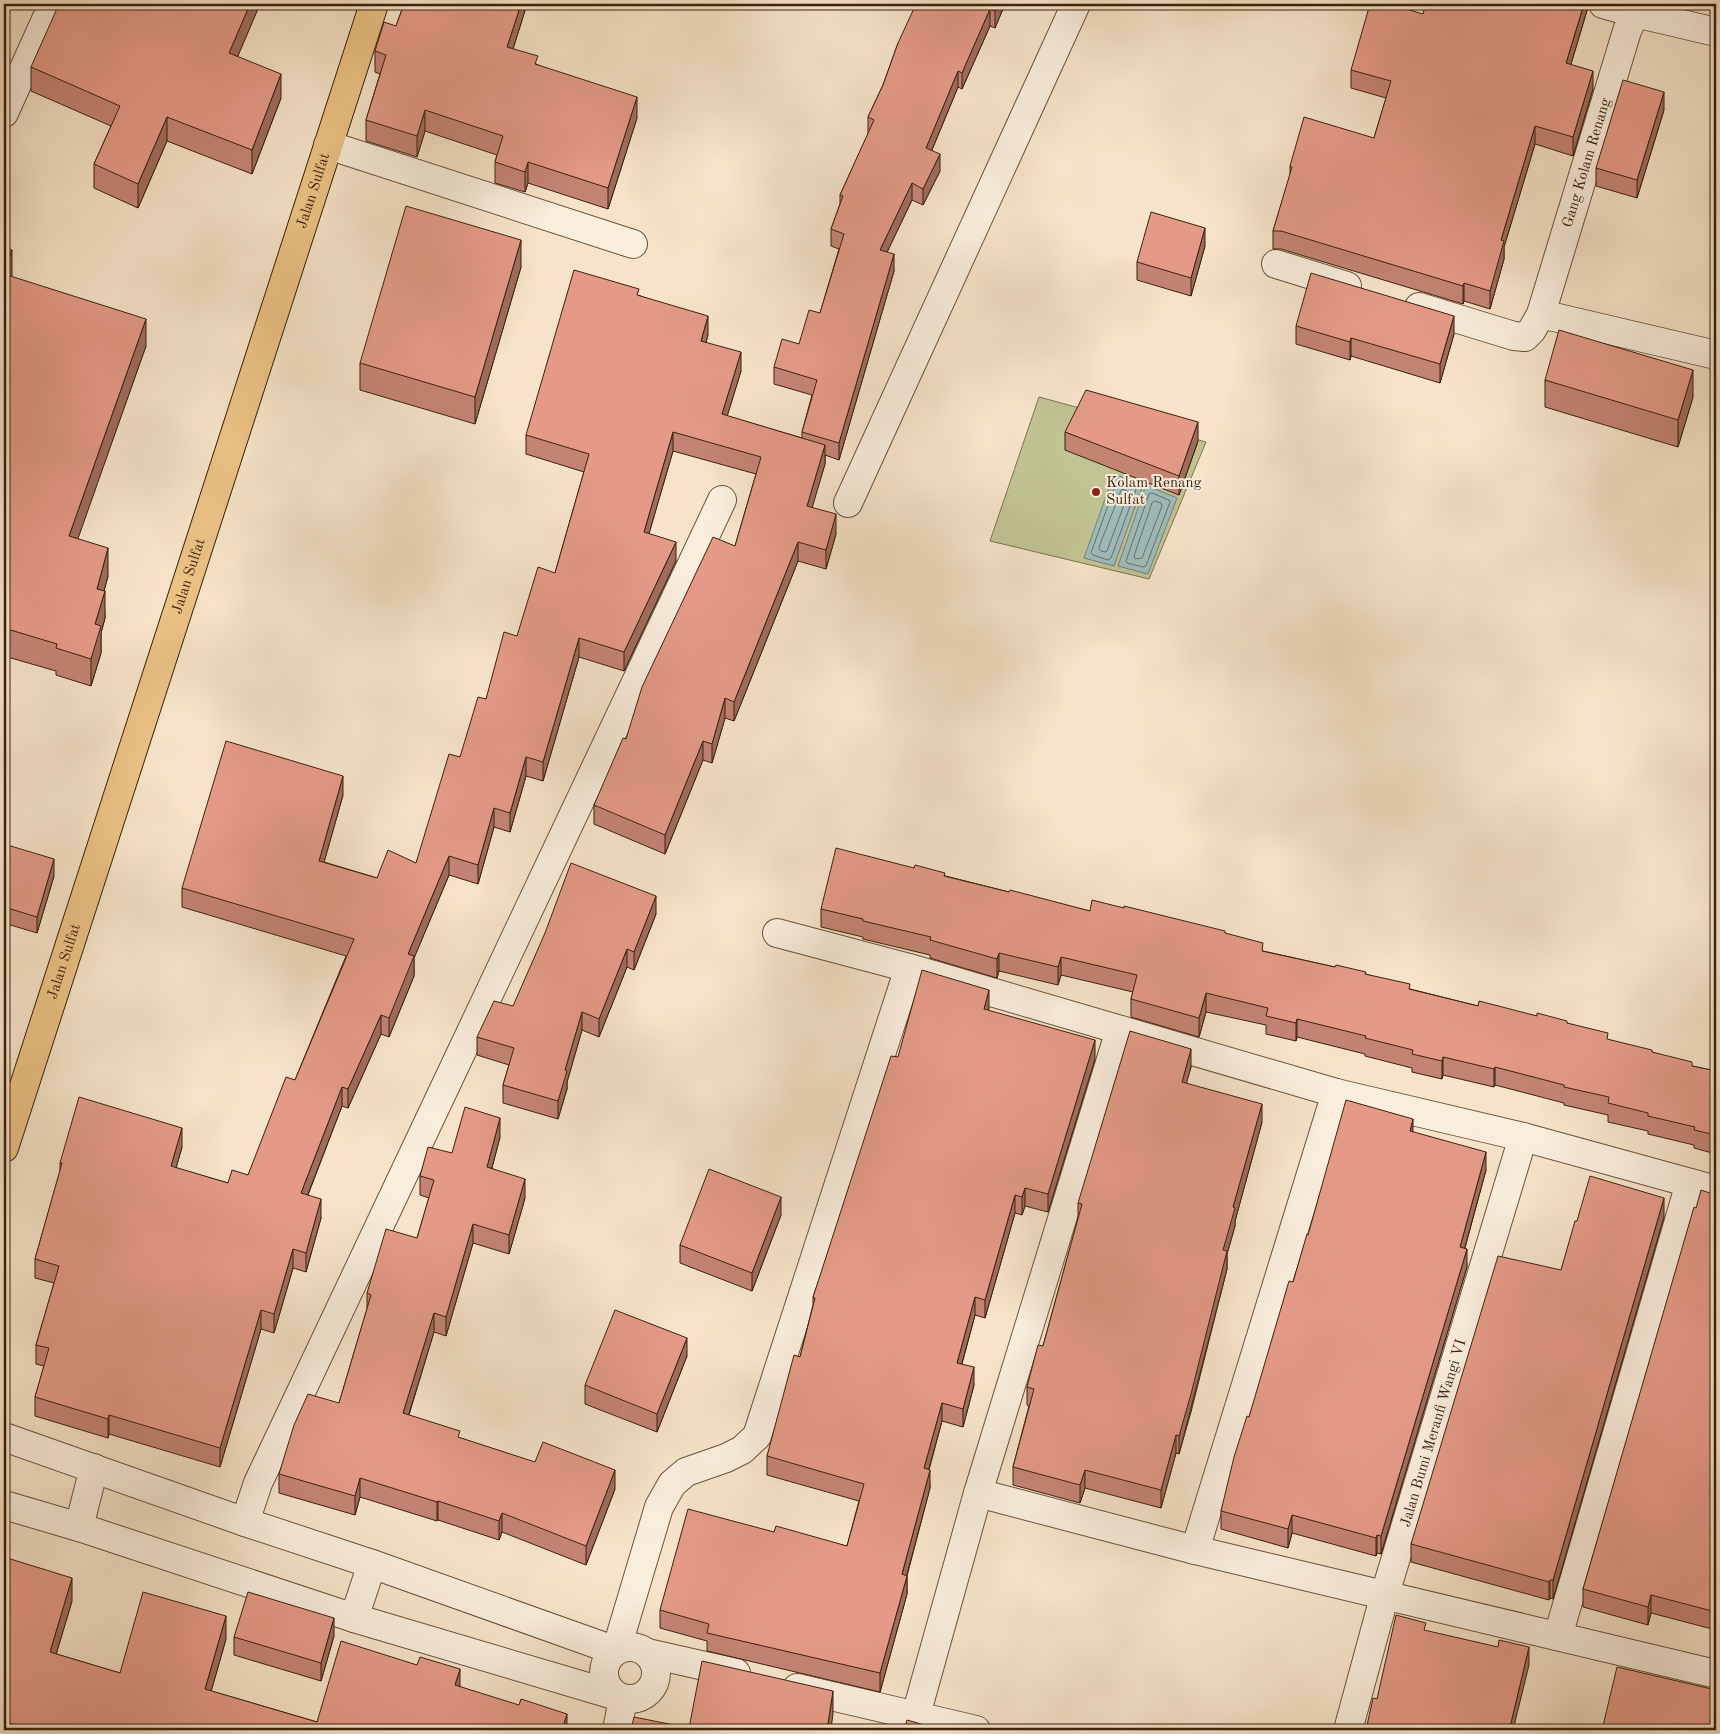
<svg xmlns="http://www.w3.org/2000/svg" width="1720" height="1734" font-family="'Old Standard TT',serif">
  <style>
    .green { fill: #c1c393; stroke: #7e7250 }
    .water { fill: #9ebdbc; stroke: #767f76 }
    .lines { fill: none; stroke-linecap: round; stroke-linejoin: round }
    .shore { stroke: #6c6f64; stroke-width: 1 }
    .minor-casing { stroke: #6a523b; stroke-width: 30 }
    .major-casing { stroke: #3b210c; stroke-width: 30 }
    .minor { stroke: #f9eddc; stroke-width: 28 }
    .major { stroke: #ebc284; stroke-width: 28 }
    .wall { fill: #c48474; stroke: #3b210c }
    .shaded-wall { fill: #a06c5e; stroke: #3b210c }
    .building { fill: #e49a87; stroke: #3b210c }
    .poi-dot { fill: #8f2418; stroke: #f9eddc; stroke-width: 2 }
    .labels { text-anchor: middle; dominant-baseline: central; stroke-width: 4; stroke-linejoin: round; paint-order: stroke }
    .street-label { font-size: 15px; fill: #3b210c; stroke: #f9eddc }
    .poi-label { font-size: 15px; fill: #3b210c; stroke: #f9eddc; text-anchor: start }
  </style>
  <rect width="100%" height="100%" fill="#f6e3c9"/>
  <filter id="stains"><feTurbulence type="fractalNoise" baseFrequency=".004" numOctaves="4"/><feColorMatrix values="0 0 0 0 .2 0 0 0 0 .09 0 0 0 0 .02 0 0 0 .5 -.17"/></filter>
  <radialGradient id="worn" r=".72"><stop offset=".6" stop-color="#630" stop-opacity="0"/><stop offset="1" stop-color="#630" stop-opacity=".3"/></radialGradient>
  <polygon class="green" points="1039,397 1206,442 1149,579 990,541"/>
  <g class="water">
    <polygon points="1114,474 1143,485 1114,566 1084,558"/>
    <polygon points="1146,485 1177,498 1148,574 1118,566"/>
  </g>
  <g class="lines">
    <g class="shore">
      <polygon points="1120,481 1135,487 1136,490 1111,558 1108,560 1093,555 1091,553 1116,483"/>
      <polygon points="1122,489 1127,491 1128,494 1107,551 1105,552 1101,551 1099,548"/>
      <polygon points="1152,493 1169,500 1170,502 1146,566 1143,567 1127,563 1126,561 1149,494"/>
      <polygon points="1155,501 1161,503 1162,506 1142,558 1135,559 1134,556 1152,503"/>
    </g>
    <defs>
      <g id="minor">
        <polyline points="1603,4 1635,13 1716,32"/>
        <polyline points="4,113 53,4"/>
        <polyline points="328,145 633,244"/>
        <polyline points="1276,264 1347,286"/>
        <polyline points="1419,307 1514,336 1525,337 1532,330 1541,314 1716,355"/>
        <path id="s1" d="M1541 314 1627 31 1635 13"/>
        <polyline points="848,503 1076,4"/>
        <polyline points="777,933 909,968"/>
        <polyline points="4,1437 245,1522 372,1564 616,1651 659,1507 672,1484 686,1472 726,1458 742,1450 757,1436 909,968 1336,1093 1523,1137 1716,1190"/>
        <polyline points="978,1493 1195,1550 1716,1674"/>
        <polyline points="4,1505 79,1527 354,1618 614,1695"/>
        <polyline points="245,1522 258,1483 722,500"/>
        <polyline points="79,1527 94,1468"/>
        <polyline points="1195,1550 1336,1093"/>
        <polyline points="354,1618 372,1564"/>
        <polyline points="1558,1636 1690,1183"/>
        <circle cx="630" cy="1673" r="26"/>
        <polyline points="647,1653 736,1673"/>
        <polyline points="797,1688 976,1730"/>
        <polyline points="916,1715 978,1493 1120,1030"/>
        <polyline points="617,1730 623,1699"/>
        <path id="s2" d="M1348 1730 1385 1594 1523 1137"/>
      </g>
      <g id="major">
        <path id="s3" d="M4 1148 374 4"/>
      </g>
    </defs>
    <use href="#minor" class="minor-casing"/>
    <use href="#major" class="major-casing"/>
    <use href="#minor" class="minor"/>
    <use href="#major" class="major"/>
  </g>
  <g class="wall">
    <polygon points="260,4 237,57 281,98 252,174 167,141 138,208 94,188 94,164 111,126 31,91 31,67"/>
    <polygon points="404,4 527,4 513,49 538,65 637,118 608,209 528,183 525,192 495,183 495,162 497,155 425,131 417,157 366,141 366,120 380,74 375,72 375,51 396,26"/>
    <polygon points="622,4 631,4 630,7"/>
    <polygon points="1005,4 995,28 990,26 962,89 958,87 932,150 940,171 923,205 912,200 887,252 894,271 839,460 825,455 825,464 812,507 836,534 826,569 798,561 734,721 725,718 712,763 703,760 665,854 594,824 594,805 626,739 735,546 756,474 673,451 649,533 676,561 624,671 579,657 543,781 526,776 510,832 494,827 478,884 449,875 414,958 414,976 389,1037 381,1034 348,1108 342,1106 308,1195 321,1218 306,1272 293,1268 274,1333 261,1329 220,1467 109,1434 108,1438 35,1416 35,1397 44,1366 36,1364 36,1345 54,1283 35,1278 35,1259 60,1171 60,1163 182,1147 176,1168 228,1183 248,1175 295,1080 346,956 182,907 182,888 343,795 324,862 377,878 416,863 460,757 486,699 517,636 555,573 584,472 526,454 526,435 639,295 708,335 706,342 741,371 727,416 802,438 802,432 812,395 774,384 774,367 799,344 820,313 839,249 831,246 831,229 840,204 840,195 868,134 868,117 883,85 898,43"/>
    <polygon points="1426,4 1588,4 1588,7 1571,64 1593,89 1573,156 1535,144 1504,247 1504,259 1490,309 1464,301 1463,304 1281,249 1273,249 1273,231 1290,175 1290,166 1374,138 1386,98 1351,88 1351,70 1423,14"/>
    <polygon points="1664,110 1637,198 1596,186 1596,168"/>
    <polygon points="1205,246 1191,296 1137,280 1137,262"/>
    <polygon points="4,247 12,277 146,346 77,539 108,576 104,591 105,618 101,633 101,653 91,686 56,675 56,671 4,656"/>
    <polygon points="521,267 475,424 360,390 360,363"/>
    <polygon points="1296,326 1454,334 1440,383 1351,356 1350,360 1296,344"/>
    <polygon points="1545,380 1693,397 1678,447 1545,407"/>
    <polygon points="1065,432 1198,441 1179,495 1065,450"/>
    <polygon points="4,844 54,876 37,933 4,923"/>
    <polygon points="914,868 1009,892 1090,911 1225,934 1263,951 1366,974 1410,989 1478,1006 1537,1016 1567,1023 1608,1040 1652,1052 1692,1066 1716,1071 1716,1154 1694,1148 1694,1145 1648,1134 1648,1131 1608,1122 1608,1115 1564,1105 1564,1103 1495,1085 1494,1087 1443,1075 1442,1079 1412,1072 1412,1068 1365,1056 1365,1054 1297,1037 1296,1041 1266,1034 1266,1025 1206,1012 1199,1037 1131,1017 1131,999 1133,992 1061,975 1058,985 999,971 997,978 930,958 930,955 863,939 863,937 821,927 821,909"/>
    <polygon points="656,914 634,970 627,967 599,1037 582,1030 567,1082 567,1089 558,1119 503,1103 503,1085 509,1065 477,1055 477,1037 513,1006"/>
    <polygon points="989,1008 988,1010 1095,1059 1048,1212 1025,1206 1022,1215 1015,1213 985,1318 975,1315 962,1364 974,1385 963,1427 942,1421 929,1470 930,1488 907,1576 907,1594 880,1692 707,1651 707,1641 660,1628 660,1610 774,1532 847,1546 859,1501 767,1475 767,1456 800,1357 813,1305 813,1297 898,1057"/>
    <polygon points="1191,1067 1186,1083 1262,1122 1235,1221 1235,1226 1227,1254 1227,1269 1191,1412 1179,1454 1176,1453 1161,1508 1085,1488 1080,1503 1013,1485 1013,1467 1029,1406 1027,1405 1027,1387 1043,1346 1078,1219 1078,1203"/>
    <polygon points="1413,1132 1486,1170 1465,1248 1467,1267 1381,1554 1377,1553 1376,1556 1292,1533 1288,1548 1221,1529 1221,1511 1249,1417 1293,1282 1308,1235"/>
    <polygon points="500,1137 492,1168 525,1198 509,1254 473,1243 446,1336 434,1332 409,1415 460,1438 615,1489 586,1565 502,1532 499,1540 438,1520 437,1521 360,1497 355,1515 279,1493 279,1474 339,1403 367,1309 367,1293 417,1238 429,1198 420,1195 420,1176 452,1153"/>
    <polygon points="1716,1195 1716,1630 1651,1613 1648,1625 1583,1607 1583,1589 1696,1208"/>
    <polygon points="781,1215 752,1291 680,1263 680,1245"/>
    <polygon points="1664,1217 1553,1599 1550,1598 1549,1600 1411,1562 1411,1544 1561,1270 1577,1221"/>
    <polygon points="687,1356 657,1432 585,1404 585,1385"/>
    <polygon points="4,1557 72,1601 56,1654 120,1673 226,1639 211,1691 317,1722 460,1687 567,1730 4,1730"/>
    <polygon points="334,1636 321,1681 234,1655 234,1637"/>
  </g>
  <g class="shaded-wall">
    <polygon points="250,4 260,4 229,77 229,53"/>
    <polygon points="521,4 527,4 507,68 507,47"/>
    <polygon points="998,4 1005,4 995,28 995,11"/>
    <polygon points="1584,4 1588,4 1588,7 1566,81 1566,63"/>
    <polygon points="990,9 990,26 962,89 962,73"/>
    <polygon points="958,71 958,87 926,164 926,148"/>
    <polygon points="1593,71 1593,89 1573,156 1573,137"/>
    <polygon points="281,74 281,98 252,174 252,150"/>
    <polygon points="1664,92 1664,110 1637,198 1637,180"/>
    <polygon points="637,97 637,118 608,209 608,188"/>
    <polygon points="425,110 425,131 417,157 417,136"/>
    <polygon points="167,117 167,141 138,208 138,184"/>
    <polygon points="1535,126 1535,144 1504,247 1504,259 1490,309 1490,291 1501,240"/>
    <polygon points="940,154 940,171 923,205 923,189"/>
    <polygon points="528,162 528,183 525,192 525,172"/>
    <polygon points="912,183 912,200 880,267 880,250"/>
    <polygon points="1205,228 1205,246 1191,296 1191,278"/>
    <polygon points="521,240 521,267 475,424 475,397"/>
    <polygon points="12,250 12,278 4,299 4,271"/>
    <polygon points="894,254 894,271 839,460 839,443"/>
    <polygon points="1464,283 1464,301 1463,304 1463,286"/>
    <polygon points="708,316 708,335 701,360 701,341"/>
    <polygon points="1454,316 1454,334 1440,383 1440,364"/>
    <polygon points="146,319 146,346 69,564 69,536"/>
    <polygon points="1351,338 1351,356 1350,360 1350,342"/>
    <polygon points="741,352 741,371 722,433 722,414"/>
    <polygon points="1693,370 1693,397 1678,447 1678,420"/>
    <polygon points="1198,422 1198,441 1179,495 1179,476"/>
    <polygon points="673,432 673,451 644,551 644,532"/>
    <polygon points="825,445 825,464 807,525 807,506"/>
    <polygon points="836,514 836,534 826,569 826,550"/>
    <polygon points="676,542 676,561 624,671 624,652"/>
    <polygon points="798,542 798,561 734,721 734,702"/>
    <polygon points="108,548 108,576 97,616 97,589"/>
    <polygon points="105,591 105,618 101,633 101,653 91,686 91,659 95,624"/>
    <polygon points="579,638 579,657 543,781 543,762"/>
    <polygon points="725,698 725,718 712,763 712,744"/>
    <polygon points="703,741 703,760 665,854 665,835"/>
    <polygon points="526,757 526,776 510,832 510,813"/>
    <polygon points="343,776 343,795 319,880 319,861"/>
    <polygon points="494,808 494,827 478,884 478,865"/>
    <polygon points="449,856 449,875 414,958 414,976 389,1037 389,1018 408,954"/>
    <polygon points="54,859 54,876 37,933 37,917"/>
    <polygon points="656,896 656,914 634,970 634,952"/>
    <polygon points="627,949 627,967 599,1037 599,1019"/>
    <polygon points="999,953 999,971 997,978 997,959"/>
    <polygon points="1061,957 1061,975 1058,985 1058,967"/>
    <polygon points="989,990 989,1008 984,1027 984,1009"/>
    <polygon points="1206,993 1206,1012 1199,1037 1199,1018"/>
    <polygon points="582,1012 582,1030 567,1082 567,1089 558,1119 558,1101 565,1070"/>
    <polygon points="381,1015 381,1034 348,1108 348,1089"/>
    <polygon points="1297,1019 1297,1037 1296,1041 1296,1023"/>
    <polygon points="1095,1040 1095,1059 1048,1212 1048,1194"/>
    <polygon points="1191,1049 1191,1067 1182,1100 1182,1082"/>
    <polygon points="1443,1057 1443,1075 1442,1079 1442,1061"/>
    <polygon points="1495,1067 1495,1085 1494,1087 1494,1069"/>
    <polygon points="342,1087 342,1106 301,1212 301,1193"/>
    <polygon points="1262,1104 1262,1122 1235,1221 1235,1226 1227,1254 1227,1269 1179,1454 1179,1436 1223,1250 1233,1207"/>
    <polygon points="500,1118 500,1137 487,1186 487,1167"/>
    <polygon points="1413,1119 1413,1137 1410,1131"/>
    <polygon points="182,1128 182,1147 171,1185 171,1166"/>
    <polygon points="1486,1152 1486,1170 1460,1265 1460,1247"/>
    <polygon points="525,1179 525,1198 509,1254 509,1235"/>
    <polygon points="1025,1188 1025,1206 1022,1215 1022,1197"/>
    <polygon points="1015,1195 1015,1213 985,1318 985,1300"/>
    <polygon points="781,1197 781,1215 752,1291 752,1273"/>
    <polygon points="1664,1198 1664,1217 1553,1599 1553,1580"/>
    <polygon points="321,1199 321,1218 306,1272 306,1253"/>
    <polygon points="473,1224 473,1243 446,1336 446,1317"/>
    <polygon points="293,1249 293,1268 274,1333 274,1314"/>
    <polygon points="1467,1249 1467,1267 1381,1554 1381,1536"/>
    <polygon points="975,1297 975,1315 957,1381 957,1363"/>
    <polygon points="261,1310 261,1329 220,1467 220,1448"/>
    <polygon points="434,1313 434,1332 403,1433 403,1413"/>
    <polygon points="687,1338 687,1356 657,1432 657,1414"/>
    <polygon points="974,1367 974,1385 963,1427 963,1409"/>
    <polygon points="942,1403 942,1421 924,1486 924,1468"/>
    <polygon points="109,1415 109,1434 108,1438 108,1419"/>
    <polygon points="1176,1435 1176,1453 1161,1508 1161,1490"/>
    <polygon points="615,1470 615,1489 586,1565 586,1546"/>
    <polygon points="930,1470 930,1488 902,1593 902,1574"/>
    <polygon points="1085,1470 1085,1488 1080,1503 1080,1485"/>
    <polygon points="360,1478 360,1497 355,1515 355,1496"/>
    <polygon points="438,1501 438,1520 437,1521 437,1502"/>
    <polygon points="502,1513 502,1532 499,1540 499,1521"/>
    <polygon points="1292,1515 1292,1533 1288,1548 1288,1529"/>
    <polygon points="1377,1535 1377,1553 1376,1556 1376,1538"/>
    <polygon points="907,1576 907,1594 880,1692 880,1673"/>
    <polygon points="72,1578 72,1601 50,1675 50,1652"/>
    <polygon points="1550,1580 1550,1598 1549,1600 1549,1582"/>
    <polygon points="1651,1595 1651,1613 1648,1625 1648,1607"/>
    <polygon points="226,1616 226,1639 205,1713 205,1689"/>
    <polygon points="334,1618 334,1636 321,1681 321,1663"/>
    <polygon points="1529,1647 1529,1665 1513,1730 1510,1727"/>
    <polygon points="460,1669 460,1692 455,1685"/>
    <polygon points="833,1691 833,1713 831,1730 827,1730"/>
    <polygon points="567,1714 567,1730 562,1730"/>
  </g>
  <g class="building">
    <polygon points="59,4 250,4 229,53 281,74 252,150 167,117 138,184 94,164 120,106 31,67"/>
    <polygon points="404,4 521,4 507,47 538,56 535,64 637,97 608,188 528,162 525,172 495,162 503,136 425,110 417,136 366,120 386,55 375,51 384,22 396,26"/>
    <polygon points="916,4 998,4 995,11 990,9 962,73 958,71 926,148 940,154 923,189 912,183 880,250 894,254 839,443 802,432 817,380 774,367 782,339 799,344 809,310 820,313 844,234 831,229 843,196 840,195 874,120 868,117 883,85 898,43"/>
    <polygon points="1370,4 1389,4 1423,14 1426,4 1584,4 1566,63 1593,71 1573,137 1535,126 1501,240 1504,241 1490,291 1464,283 1463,286 1281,231 1273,231 1292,167 1290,166 1304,117 1374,138 1391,81 1351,70"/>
    <polygon points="1623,80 1664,92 1637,180 1596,168"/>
    <polygon points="406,206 521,240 475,397 360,363"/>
    <polygon points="1151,212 1205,228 1191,278 1137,262"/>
    <polygon points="4,247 12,250 4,271"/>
    <polygon points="574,270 639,289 637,295 708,316 701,341 741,352 722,414 825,445 807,506 836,514 826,550 798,542 734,702 725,698 712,744 703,741 665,835 594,805 623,738 626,739 642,687 713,537 735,546 761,457 673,432 644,532 676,542 624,652 579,638 543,762 526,757 510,813 494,808 478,865 449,856 408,954 414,956 389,1018 381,1015 348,1089 342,1087 301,1193 321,1199 306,1253 293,1249 274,1314 261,1310 220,1448 109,1415 108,1419 35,1397 49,1348 36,1345 59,1266 35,1259 62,1163 60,1163 79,1097 182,1128 171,1166 228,1183 232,1170 248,1175 286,1077 295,1080 354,939 182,888 226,741 343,776 319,861 377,878 388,850 416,863 449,754 460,757 478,697 486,699 504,632 517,636 538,567 555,573 589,454 526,435"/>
    <polygon points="1311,273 1454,316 1440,364 1351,338 1350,342 1296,326"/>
    <polygon points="4,274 146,319 69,536 108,548 97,589 105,591 95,624 101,626 91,659 56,648 57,644 4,628"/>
    <polygon points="1559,330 1693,370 1678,420 1545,380"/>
    <polygon points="1086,390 1198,422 1179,476 1065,432"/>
    <polygon points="4,844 54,859 37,917 4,907"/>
    <polygon points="836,848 914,868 915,865 945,873 944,876 1009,892 1010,890 1090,911 1092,900 1124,908 1124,906 1225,931 1225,933 1263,943 1262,951 1335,967 1336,965 1366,972 1365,974 1410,984 1409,989 1478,1006 1479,1001 1537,1016 1537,1013 1567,1021 1567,1023 1608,1033 1607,1039 1652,1050 1652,1052 1692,1062 1692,1066 1716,1071 1716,1135 1694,1130 1695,1127 1648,1116 1648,1113 1608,1103 1609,1097 1564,1087 1564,1085 1495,1067 1494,1069 1443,1057 1442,1061 1412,1054 1413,1050 1365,1038 1366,1036 1297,1019 1296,1023 1266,1016 1268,1008 1206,993 1199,1018 1131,999 1137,975 1061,957 1058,967 999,953 997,959 930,940 931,937 863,921 863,919 821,909"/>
    <polygon points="571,863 656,896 634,952 627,949 599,1019 582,1012 565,1070 567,1071 558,1101 503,1085 514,1048 477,1037 494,1001 513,1006 545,933"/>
    <polygon points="922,970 989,990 984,1009 1095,1040 1048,1194 1025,1188 1022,1197 1015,1195 985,1300 975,1297 957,1363 974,1367 963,1409 942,1403 924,1468 930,1470 902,1574 907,1576 880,1673 707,1633 709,1624 660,1610 688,1509 774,1532 776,1526 847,1546 864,1484 767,1456 794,1355 800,1357 815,1298 813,1297 817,1285 891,1056 898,1057"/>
    <polygon points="1130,1031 1191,1049 1182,1082 1262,1104 1233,1207 1235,1208 1223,1250 1227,1251 1191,1394 1179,1436 1176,1435 1161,1490 1085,1470 1080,1485 1013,1467 1034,1389 1027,1387 1038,1345 1043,1346 1082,1204 1078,1203"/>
    <polygon points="1346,1100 1413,1119 1410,1131 1486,1152 1460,1247 1467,1249 1381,1536 1377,1535 1376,1538 1292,1515 1288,1529 1221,1511 1234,1457 1247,1416 1249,1417 1289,1281 1293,1282 1307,1234 1308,1235"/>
    <polygon points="465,1107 500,1118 487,1167 525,1179 509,1235 473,1224 446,1317 434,1313 403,1413 460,1431 458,1437 535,1462 543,1442 615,1470 586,1546 502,1513 499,1521 438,1501 437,1502 360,1478 355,1496 279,1474 294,1425 308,1394 339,1403 371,1295 367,1293 386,1229 417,1238 434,1180 420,1176 428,1147 452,1153"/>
    <polygon points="709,1169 781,1197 752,1273 680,1245"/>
    <polygon points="1590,1176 1664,1198 1553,1580 1550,1580 1549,1582 1411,1544 1498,1256 1561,1270 1575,1221 1577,1221"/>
    <polygon points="1701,1190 1716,1195 1716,1612 1651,1595 1648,1607 1583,1589 1694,1207 1696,1208"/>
    <polygon points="615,1310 687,1338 657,1414 585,1385"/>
    <polygon points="4,1557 72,1578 50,1652 120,1673 143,1592 226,1616 205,1689 317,1722 341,1641 417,1665 420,1657 460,1669 455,1685 519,1705 521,1699 567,1714 562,1730 31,1730 4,1722"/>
    <polygon points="248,1592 334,1618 321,1663 234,1637"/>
    <polygon points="1396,1615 1426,1623 1424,1630 1498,1647 1499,1640 1529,1647 1510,1727 1523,1730 1366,1730 1373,1698 1377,1699"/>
    <polygon points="702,1661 833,1691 827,1730 631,1730 634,1717 689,1728"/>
    <polygon points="1617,1667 1716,1690 1716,1730 1602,1730"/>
    <polygon points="907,1720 942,1730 904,1730"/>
  </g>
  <circle class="poi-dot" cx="1096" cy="492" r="5"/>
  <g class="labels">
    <g class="street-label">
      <text stroke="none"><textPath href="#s1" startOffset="158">Gang Kolam Renang</textPath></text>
      <text stroke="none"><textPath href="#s3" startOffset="1006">Jalan Sulfat</textPath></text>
      <text stroke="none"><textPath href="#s3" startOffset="601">Jalan Sulfat</textPath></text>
      <text stroke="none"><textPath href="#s3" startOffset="196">Jalan Sulfat</textPath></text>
      <text stroke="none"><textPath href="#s2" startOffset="309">Jalan Bumi Meranfi Wangi VI</textPath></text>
    </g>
    <g class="poi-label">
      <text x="1106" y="483">Kolam Renang<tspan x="1106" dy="17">Sulfat</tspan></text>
    </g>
  </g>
  <rect width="1720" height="1734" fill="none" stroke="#f6e3c9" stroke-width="20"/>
  <rect x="5" y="5" width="1710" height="1724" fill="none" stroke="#3b210c" stroke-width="2.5"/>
  <rect x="10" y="10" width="1700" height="1714" fill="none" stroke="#3b210c"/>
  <rect width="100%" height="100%" filter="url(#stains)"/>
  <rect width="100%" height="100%" fill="url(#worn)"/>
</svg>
